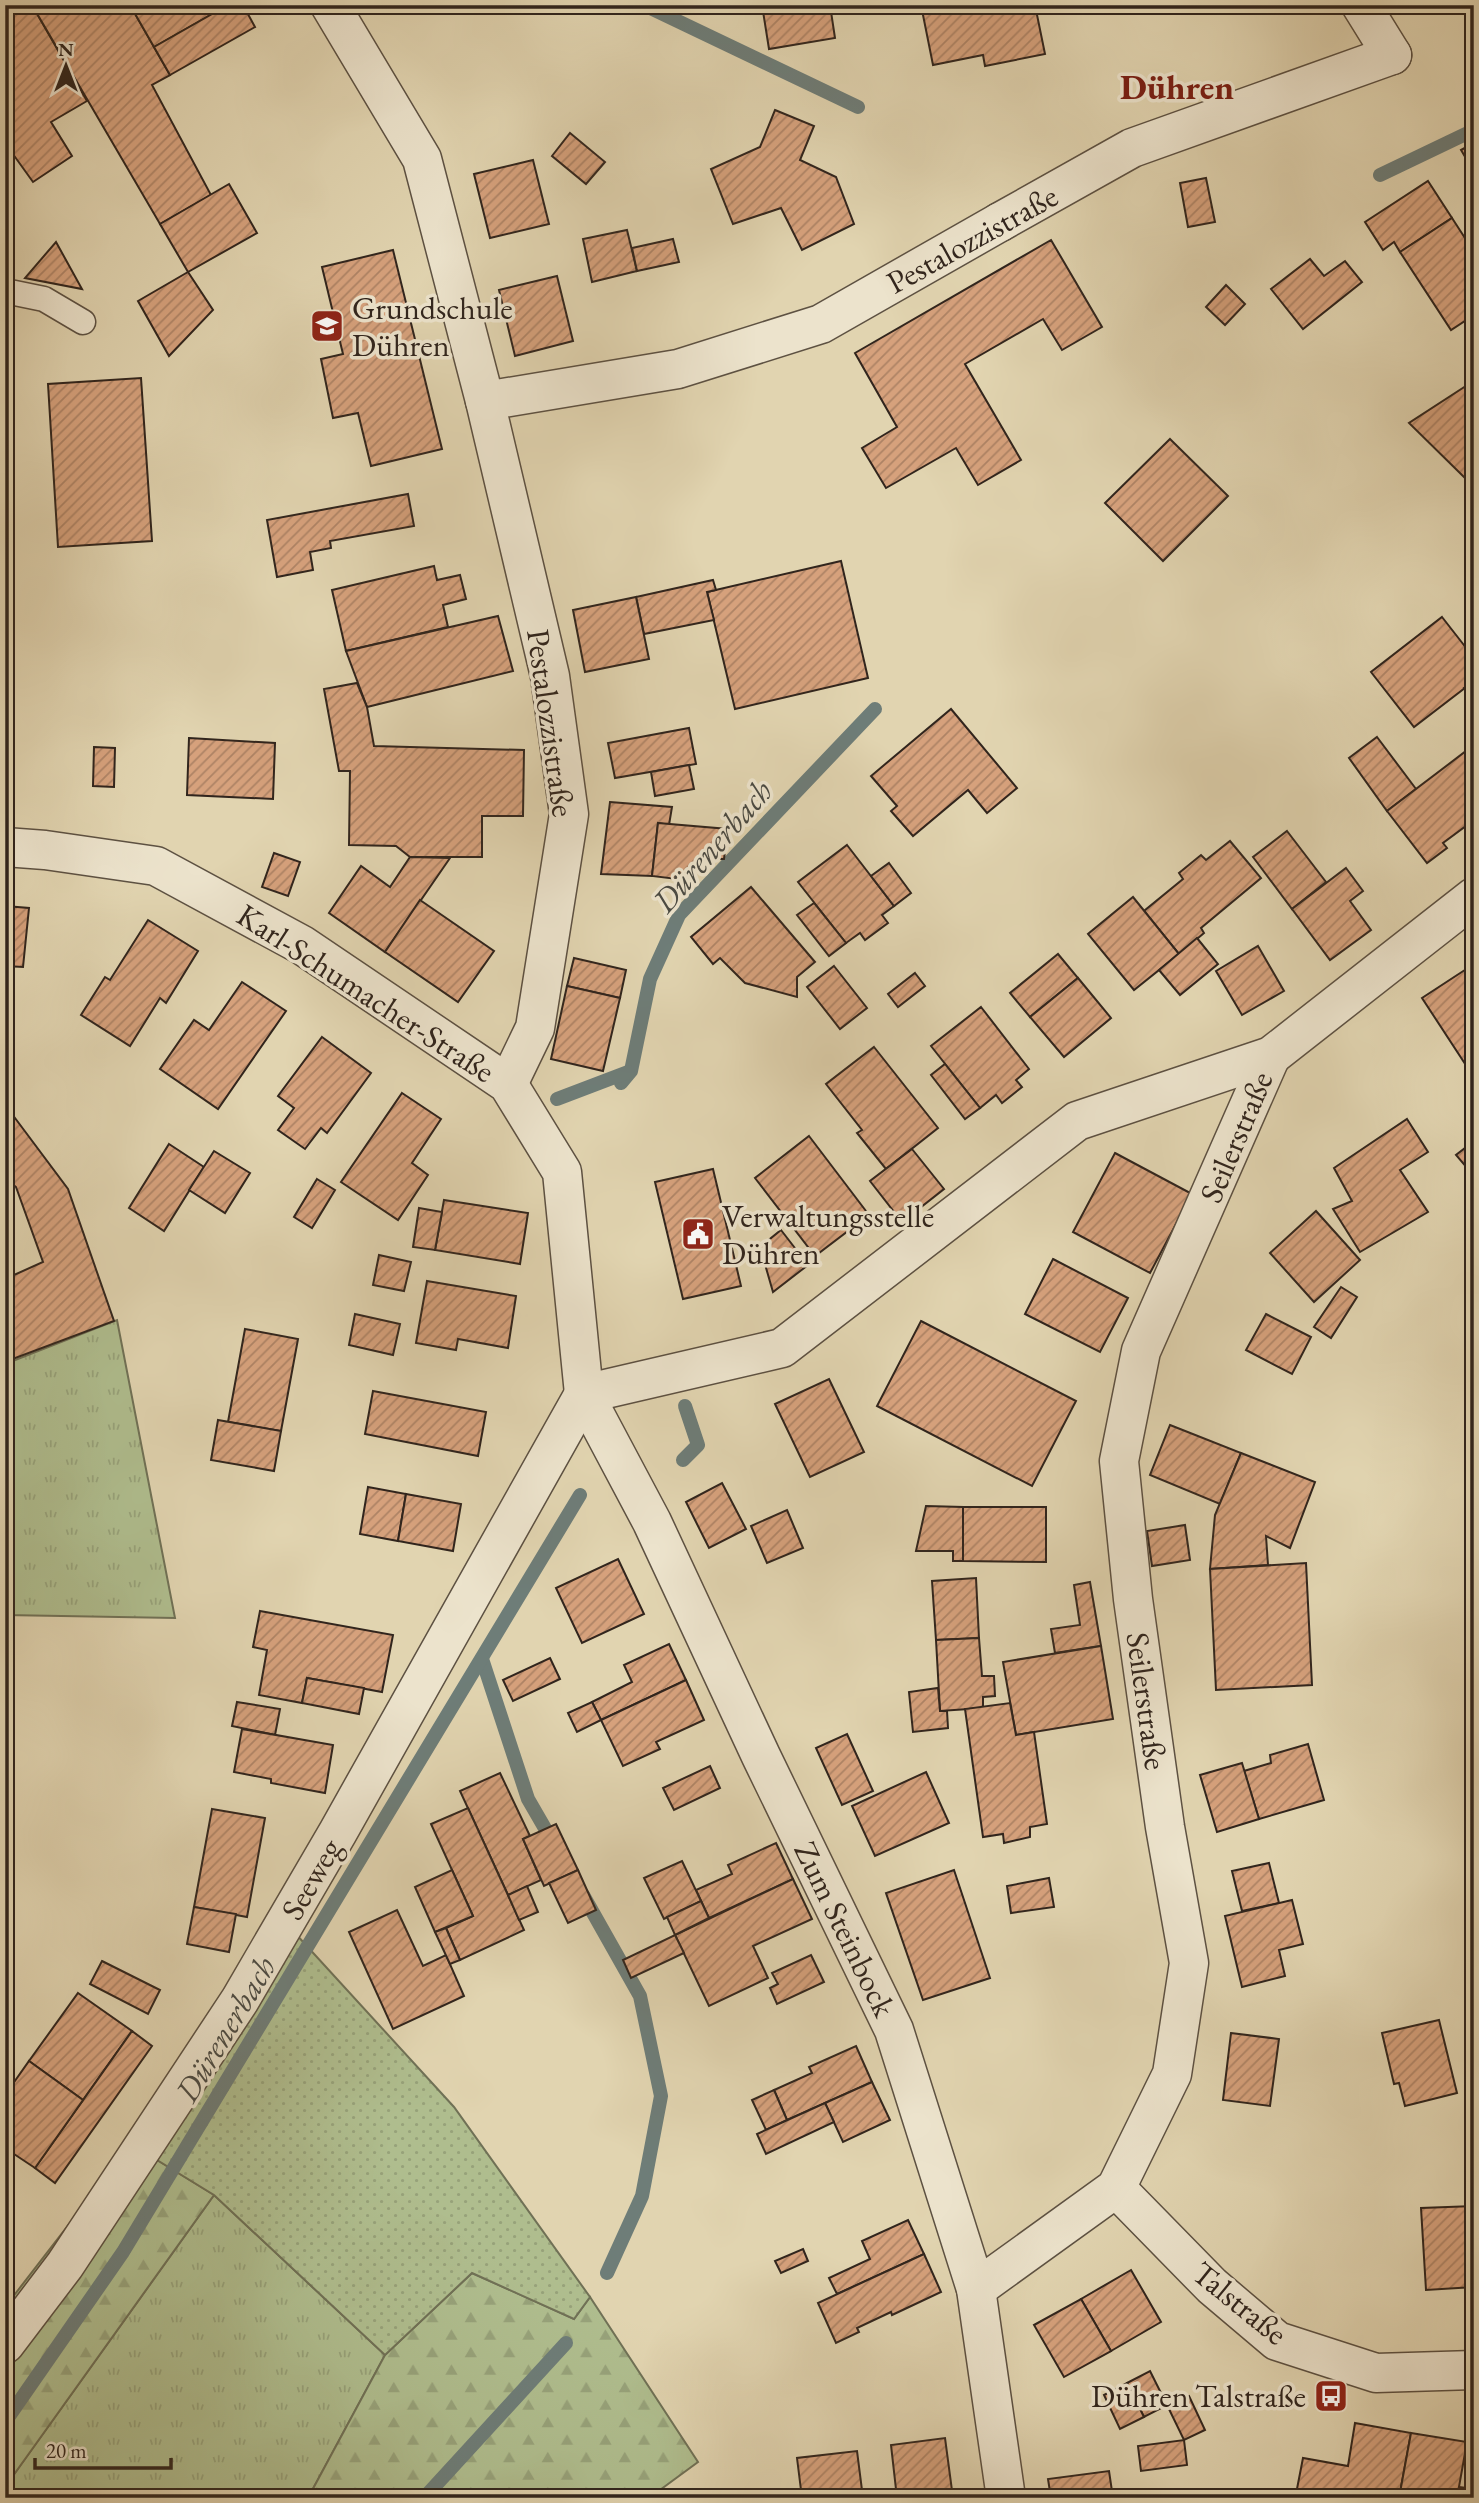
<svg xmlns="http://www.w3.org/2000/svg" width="1479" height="2503" font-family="'EB Garamond',serif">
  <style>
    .grass { fill: url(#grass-tufts); stroke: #707156; stroke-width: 2 }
    .forest { fill: url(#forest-firs); stroke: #707156; stroke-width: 2 }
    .park { fill: url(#park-dots); stroke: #707156; stroke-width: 2 }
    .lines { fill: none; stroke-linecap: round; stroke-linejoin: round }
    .stream { stroke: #6e7d78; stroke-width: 14 }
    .building { fill: url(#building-hatch); stroke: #31251d; stroke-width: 2 }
    .service-casing { stroke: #5d5142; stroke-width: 27 }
    .pedestrian-casing { stroke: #5d5142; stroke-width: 41 }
    .minor-casing { stroke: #5d5142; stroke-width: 41 }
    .service { stroke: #ece3cc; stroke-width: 24 }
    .pedestrian { stroke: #ece3cc; stroke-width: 38 }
    .minor { stroke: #ece3cc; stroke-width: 38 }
    .labels { text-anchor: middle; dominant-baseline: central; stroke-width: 7; stroke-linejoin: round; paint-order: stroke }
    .street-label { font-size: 32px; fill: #31251d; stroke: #ece3cc }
    .poi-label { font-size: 32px; fill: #31251d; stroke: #ece3cc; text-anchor: start }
    .water-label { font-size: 33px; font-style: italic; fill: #4a4a43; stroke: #ece3cc }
    .quarter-label { font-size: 35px; font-weight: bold; fill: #7a1f14; stroke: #ece3cc }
  </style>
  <defs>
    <pattern id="grass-tufts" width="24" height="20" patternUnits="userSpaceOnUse" patternTransform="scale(1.75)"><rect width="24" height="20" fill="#afbd8e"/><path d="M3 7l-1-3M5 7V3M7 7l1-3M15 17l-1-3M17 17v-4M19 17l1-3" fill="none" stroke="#97a27a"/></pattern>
    <pattern id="forest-firs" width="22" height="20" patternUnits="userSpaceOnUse" patternTransform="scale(1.75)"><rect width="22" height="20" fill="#afbd8e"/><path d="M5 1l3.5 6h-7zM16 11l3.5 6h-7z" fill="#97a27a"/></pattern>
    <pattern id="park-dots" width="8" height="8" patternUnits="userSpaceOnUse" patternTransform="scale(1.75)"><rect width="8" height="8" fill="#afbd8e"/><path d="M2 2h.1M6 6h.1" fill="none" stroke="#97a27a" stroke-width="1.8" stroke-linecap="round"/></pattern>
    <pattern id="building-hatch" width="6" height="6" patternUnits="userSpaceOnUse" patternTransform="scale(1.75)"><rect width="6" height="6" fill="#d6a17c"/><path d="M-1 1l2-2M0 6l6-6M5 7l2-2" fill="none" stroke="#ae8365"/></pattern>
  </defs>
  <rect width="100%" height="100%" fill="#e1d4b0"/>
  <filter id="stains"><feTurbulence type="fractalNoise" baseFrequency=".00286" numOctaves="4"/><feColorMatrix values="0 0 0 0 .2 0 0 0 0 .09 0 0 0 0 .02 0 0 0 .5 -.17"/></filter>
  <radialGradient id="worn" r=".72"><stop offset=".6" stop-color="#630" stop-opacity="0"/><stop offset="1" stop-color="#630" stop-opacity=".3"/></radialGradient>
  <g class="grass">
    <polygon points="117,1320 175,1618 5,1615 5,1364"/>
    <polygon points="214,2195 385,2355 308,2498 5,2498 5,2487"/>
  </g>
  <g class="forest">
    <polygon points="131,2144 214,2195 5,2487 5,2307"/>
    <polygon points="472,2273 574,2319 590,2297 698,2462 649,2498 308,2498 385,2355"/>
  </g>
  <polygon class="park" points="294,1932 454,2107 590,2297 574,2319 472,2273 385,2355 214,2195 131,2144"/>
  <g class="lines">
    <g class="stream">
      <polyline points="644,5 858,107"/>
      <polyline points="1380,175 1474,130"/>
      <polyline points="621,1083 631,1071 650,979 679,915 875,709"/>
      <polyline points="557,1099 628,1072"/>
      <polyline points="683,1460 698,1445 685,1406"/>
      <polyline points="482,1659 528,1799 554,1844"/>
      <polyline points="583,1895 640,1996 661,2096 642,2196 607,2273"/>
      <polyline points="5,2422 123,2252 580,1495"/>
      <polyline points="424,2498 566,2343"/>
    </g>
  </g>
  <g class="building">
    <polygon points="5,5 32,5 87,101 51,122 72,156 33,182 5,143"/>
    <polygon points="32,5 130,5 170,75 152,85 211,195 160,224"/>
    <polygon points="130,5 228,5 154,47"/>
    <polygon points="228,5 243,5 255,27 170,75 154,47"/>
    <polygon points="762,5 830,5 835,38 769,49"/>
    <polygon points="921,5 1035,5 1045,54 985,66 983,55 933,65"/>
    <polygon points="775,110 814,126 800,160 836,177 854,224 802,250 781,208 733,224 711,169 760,147"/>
    <polygon points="570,133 605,162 586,184 552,156"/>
    <polygon points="1474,143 1474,172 1461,150"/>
    <polygon points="533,160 549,224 490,238 474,174"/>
    <polygon points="1206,178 1215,222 1188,227 1180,183"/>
    <polygon points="1428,181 1452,218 1400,252 1394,242 1383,250 1365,222"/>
    <polygon points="229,184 257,233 188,272 160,224"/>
    <polygon points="1452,218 1474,252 1474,315 1451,330 1400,252"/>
    <polygon points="627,230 637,271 592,282 583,239"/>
    <polygon points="673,239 679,262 637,271 632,248"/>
    <polygon points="1051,240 1102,327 1062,350 1043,319 965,364 1021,460 978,485 956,448 886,488 862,448 897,427 855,353"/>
    <polygon points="56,242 82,289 25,278"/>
    <polygon points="393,250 442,449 371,466 358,413 333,418 321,359 343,354 322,267"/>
    <polygon points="1310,259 1324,276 1345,261 1362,282 1303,329 1271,289"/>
    <polygon points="188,272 213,310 169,356 138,301"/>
    <polygon points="557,276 573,341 515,356 499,290"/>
    <polygon points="1226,285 1245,304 1225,325 1206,307"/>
    <polygon points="1474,370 1474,385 1467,375"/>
    <polygon points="141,378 152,541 58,547 48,384"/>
    <polygon points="1472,382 1474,475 1466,479 1409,423"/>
    <polygon points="1170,439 1228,496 1163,561 1105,503"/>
    <polygon points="5,448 12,470 5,473"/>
    <polygon points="408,494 414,526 330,541 331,548 310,552 313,570 277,577 267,520"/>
    <polygon points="841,561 868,678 735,709 707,592"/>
    <polygon points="434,566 437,580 460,575 466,599 443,605 448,627 346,651 332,590"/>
    <polygon points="713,580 716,590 707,592 714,620 644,634 636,597"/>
    <polygon points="636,597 649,659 585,672 573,610"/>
    <polygon points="498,616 513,671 367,707 346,651"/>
    <polygon points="1442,617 1474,658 1474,681 1414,727 1371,672"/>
    <polygon points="1474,681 1474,701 1464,688"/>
    <polygon points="357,683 367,707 374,746 524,750 523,816 482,816 482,857 410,857 396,846 349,845 350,771 339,771 324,689"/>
    <polygon points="951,709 1017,788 987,813 968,790 913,836 891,811 897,806 871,776"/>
    <polygon points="689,728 696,764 615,778 608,743"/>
    <polygon points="1377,737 1416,789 1387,811 1349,758"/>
    <polygon points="189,738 275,743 273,799 187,795"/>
    <polygon points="94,747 115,748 114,787 93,786"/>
    <polygon points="1466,751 1474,761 1474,820 1443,843 1447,848 1427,863 1387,811"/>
    <polygon points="689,765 694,789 655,796 651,772"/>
    <polygon points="610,802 672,807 669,825 658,823 652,876 601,874"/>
    <polygon points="658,823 728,829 724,859 698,859 693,881 652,876"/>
    <polygon points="1287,831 1326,882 1292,909 1253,857"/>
    <polygon points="1230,841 1261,878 1201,928 1204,933 1179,954 1144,911 1183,879 1179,873 1201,855 1206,860"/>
    <polygon points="847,845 894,906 882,915 888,923 865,940 860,933 846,943 798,882"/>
    <polygon points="274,853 300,862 288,896 262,887"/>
    <polygon points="410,857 450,858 385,952 329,913 361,866 390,887"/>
    <polygon points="889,863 911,893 894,906 871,876"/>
    <polygon points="1346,868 1363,891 1350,901 1371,930 1330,960 1292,909"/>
    <polygon points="751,887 815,962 797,977 797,997 745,983 720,958 713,964 691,937"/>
    <polygon points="1133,897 1179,954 1134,990 1088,934"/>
    <polygon points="420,900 494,951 458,1002 385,952"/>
    <polygon points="814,903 846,943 829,956 797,915"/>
    <polygon points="5,906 29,908 23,967 5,966"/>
    <polygon points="148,920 198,951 166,1003 160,998 130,1046 81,1015 105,977 110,980"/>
    <polygon points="1197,938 1218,964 1180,995 1159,970"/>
    <polygon points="1258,946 1284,991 1242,1015 1216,971"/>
    <polygon points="1058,954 1078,978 1030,1017 1010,993"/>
    <polygon points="574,958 626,970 620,998 567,986"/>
    <polygon points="1474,964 1474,1076 1473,1076 1422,998"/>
    <polygon points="834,966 867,1008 840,1029 807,987"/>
    <polygon points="915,973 925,986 898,1007 888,994"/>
    <polygon points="1078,978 1111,1018 1064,1057 1030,1017"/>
    <polygon points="242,982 286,1011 218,1109 160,1069 194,1020 209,1030"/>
    <polygon points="567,986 620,998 603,1071 551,1059"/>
    <polygon points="981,1007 1029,1069 1016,1080 1022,1087 1002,1103 996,1095 980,1108 931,1046"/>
    <polygon points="322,1037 371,1073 327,1133 321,1128 305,1149 278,1130 294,1108 278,1096"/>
    <polygon points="874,1047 938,1128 886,1169 857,1133 862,1130 826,1084"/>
    <polygon points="945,1064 980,1108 965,1119 931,1075"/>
    <polygon points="402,1093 441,1119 412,1163 428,1175 398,1220 341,1182"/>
    <polygon points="15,1118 68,1189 114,1321 10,1360 5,1347 5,1279 43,1262 16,1187 5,1178 5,1136"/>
    <polygon points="1407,1119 1428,1152 1400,1170 1428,1212 1360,1252 1333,1209 1352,1201 1334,1168"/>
    <polygon points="809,1136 869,1215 815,1256 755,1178"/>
    <polygon points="1474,1141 1474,1176 1456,1155"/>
    <polygon points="169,1144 204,1167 164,1231 129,1208"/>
    <polygon points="912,1149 944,1189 902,1222 870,1181"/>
    <polygon points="214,1151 250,1173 225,1213 189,1190"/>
    <polygon points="1115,1153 1192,1194 1150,1273 1073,1232"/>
    <polygon points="713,1169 741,1286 683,1299 655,1182"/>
    <polygon points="317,1179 335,1190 312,1228 294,1217"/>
    <polygon points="444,1200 528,1213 520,1264 435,1250"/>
    <polygon points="419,1208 442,1212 435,1250 413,1247"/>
    <polygon points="1316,1211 1360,1260 1314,1302 1270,1253"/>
    <polygon points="781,1230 808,1265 773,1292 760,1247"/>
    <polygon points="379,1255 411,1262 404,1291 373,1285"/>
    <polygon points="1053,1259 1128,1298 1100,1352 1025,1314"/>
    <polygon points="427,1281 516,1296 508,1348 458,1339 456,1350 416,1343"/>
    <polygon points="1341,1287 1357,1297 1331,1338 1314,1327"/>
    <polygon points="355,1314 400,1324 393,1355 349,1345"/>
    <polygon points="1266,1314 1311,1337 1292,1374 1246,1350"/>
    <polygon points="921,1321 1076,1401 1032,1486 877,1406"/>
    <polygon points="245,1329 298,1339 281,1431 228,1422"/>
    <polygon points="829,1379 864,1452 810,1477 775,1404"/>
    <polygon points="373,1391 486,1412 478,1456 365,1434"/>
    <polygon points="218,1420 281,1431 274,1471 211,1460"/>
    <polygon points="1170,1425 1241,1453 1220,1504 1150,1475"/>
    <polygon points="1241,1453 1315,1482 1290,1548 1266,1536 1268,1565 1210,1569 1215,1515"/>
    <polygon points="722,1483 746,1529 709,1548 686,1502"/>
    <polygon points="368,1487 406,1494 398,1541 360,1534"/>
    <polygon points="406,1494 461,1504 453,1551 398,1541"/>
    <polygon points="926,1506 963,1507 963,1561 953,1561 953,1551 916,1551"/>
    <polygon points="963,1507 1046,1507 1046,1562 963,1561"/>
    <polygon points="787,1510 803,1548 767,1563 751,1526"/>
    <polygon points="1185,1525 1190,1560 1152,1566 1147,1531"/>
    <polygon points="618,1559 644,1614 582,1643 556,1588"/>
    <polygon points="1306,1563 1312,1685 1216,1690 1210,1569"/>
    <polygon points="976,1578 979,1638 936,1640 932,1581"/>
    <polygon points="1090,1582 1101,1646 1055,1653 1051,1629 1080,1625 1074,1585"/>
    <polygon points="260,1611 393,1635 382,1692 307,1678 302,1703 259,1695 267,1650 253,1647"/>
    <polygon points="979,1638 982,1676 994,1676 995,1696 983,1697 983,1708 940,1711 936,1640"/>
    <polygon points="669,1644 686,1680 601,1720 592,1702 632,1682 624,1665"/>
    <polygon points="1101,1646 1113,1719 1016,1735 1003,1662"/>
    <polygon points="550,1658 560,1679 513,1701 503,1680"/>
    <polygon points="307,1678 364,1688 359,1714 302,1703"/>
    <polygon points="686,1680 704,1720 656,1742 660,1749 623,1766 601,1720"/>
    <polygon points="938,1688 940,1711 947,1711 948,1728 913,1732 909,1692"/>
    <polygon points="237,1702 280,1709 275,1735 232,1726"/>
    <polygon points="592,1702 601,1720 577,1732 568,1713"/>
    <polygon points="1010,1703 1016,1735 1034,1732 1047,1824 1030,1827 1030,1837 1004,1843 1003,1834 983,1837 965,1709"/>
    <polygon points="242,1729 333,1745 325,1793 271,1783 271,1779 234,1772"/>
    <polygon points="847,1734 873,1791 842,1805 816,1748"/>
    <polygon points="1308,1744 1324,1800 1259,1819 1244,1771 1271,1763 1270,1755"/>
    <polygon points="1242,1763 1259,1819 1217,1832 1200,1775"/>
    <polygon points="710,1766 720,1788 674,1810 663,1788"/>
    <polygon points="926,1772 949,1823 875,1856 852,1806"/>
    <polygon points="500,1773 530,1836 523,1839 541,1880 508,1895 460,1791"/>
    <polygon points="468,1808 524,1930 460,1960 446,1928 473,1916 431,1824"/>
    <polygon points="212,1809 265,1818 247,1917 194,1907"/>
    <polygon points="556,1824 578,1870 544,1886 523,1839"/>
    <polygon points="776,1843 793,1879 709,1918 696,1890 732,1874 728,1865"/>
    <polygon points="682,1861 701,1901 664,1919 644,1878"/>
    <polygon points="1269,1863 1279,1903 1242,1911 1232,1871"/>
    <polygon points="452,1870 473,1916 435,1932 415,1887"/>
    <polygon points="578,1870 596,1910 568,1923 549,1883"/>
    <polygon points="954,1870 990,1978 923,2000 886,1893"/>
    <polygon points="1049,1878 1054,1907 1011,1913 1007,1886"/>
    <polygon points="793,1879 812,1919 753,1946 768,1978 709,2006 675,1935"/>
    <polygon points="527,1886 538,1912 519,1920 508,1895"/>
    <polygon points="1292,1900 1303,1944 1279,1950 1285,1976 1242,1987 1225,1916"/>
    <polygon points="701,1901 709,1918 675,1935 667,1917"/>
    <polygon points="194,1907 236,1914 229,1952 187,1944"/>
    <polygon points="397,1910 423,1966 446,1955 464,1996 393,2029 349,1932"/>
    <polygon points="446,1928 460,1960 450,1964 435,1932"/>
    <polygon points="675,1935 684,1953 631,1978 623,1960"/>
    <polygon points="811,1955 824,1982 777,2004 770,1988 778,1984 772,1973"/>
    <polygon points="102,1961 160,1990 148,2014 90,1984"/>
    <polygon points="78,1993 132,2031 83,2100 29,2061"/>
    <polygon points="1439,2020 1457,2093 1405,2106 1399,2083 1394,2084 1382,2033"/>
    <polygon points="132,2031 152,2046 55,2183 35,2168"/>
    <polygon points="1231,2033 1279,2039 1270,2106 1223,2100"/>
    <polygon points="856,2046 872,2082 787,2120 774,2090 812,2073 809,2067"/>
    <polygon points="29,2061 83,2100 35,2168 5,2148 5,2095"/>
    <polygon points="872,2082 890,2120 843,2142 825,2103"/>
    <polygon points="774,2090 787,2120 766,2130 752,2100"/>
    <polygon points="825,2103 834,2122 766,2154 757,2134"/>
    <polygon points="1474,2206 1474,2287 1426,2290 1421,2208"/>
    <polygon points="908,2220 924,2254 837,2294 829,2278 870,2259 862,2241"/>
    <polygon points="803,2249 808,2261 781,2273 775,2261"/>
    <polygon points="924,2254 941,2292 892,2315 891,2312 857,2328 859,2332 836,2343 818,2303"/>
    <polygon points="1131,2270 1161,2322 1111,2351 1081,2299"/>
    <polygon points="1081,2299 1111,2351 1064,2377 1034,2325"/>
    <polygon points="1150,2371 1167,2405 1144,2417 1127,2383"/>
    <polygon points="1127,2383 1144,2417 1120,2429 1104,2395"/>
    <polygon points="1189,2396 1205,2430 1184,2440 1167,2405"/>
    <polygon points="1355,2423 1411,2433 1399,2498 1379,2498 1343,2491 1342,2498 1314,2498 1296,2494 1303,2458 1348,2466"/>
    <polygon points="1411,2433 1467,2442 1457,2498 1399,2498"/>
    <polygon points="945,2438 953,2498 897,2498 891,2445"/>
    <polygon points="1184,2440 1187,2465 1141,2471 1138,2446"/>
    <polygon points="857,2451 863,2498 802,2498 797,2458"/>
    <polygon points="1109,2471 1113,2498 1051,2498 1048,2479"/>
    <polygon points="1459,2487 1474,2489 1474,2498 1457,2498"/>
    <polygon points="1189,2492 1190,2498 1154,2498 1153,2497"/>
  </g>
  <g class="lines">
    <defs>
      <polyline id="service" points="5,291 44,299 83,322"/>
      <polyline id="pedestrian" points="1000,222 1132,148 1392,55"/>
      <g id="minor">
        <polyline points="330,5 422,159 485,401 550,676 569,814 535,1028 508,1084"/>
        <polyline points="1361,5 1392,55"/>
        <polyline points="485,401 678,369 821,324 1000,222"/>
        <polyline points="5,847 45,850 156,866 302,945 508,1084 562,1172 584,1394 652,1522 761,1756 894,2030 976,2289 1006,2498"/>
        <polyline points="584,1394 782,1348 1077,1121 1271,1056 1474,897"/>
        <polyline points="1116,2188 1212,2286 1277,2341 1376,2373 1474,2370"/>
        <polyline points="976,2289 1116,2188 1172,2074 1189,1963 1165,1827 1133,1599 1119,1461 1141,1351 1271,1056"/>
        <polyline points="5,2344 65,2265 240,2000 338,1832 584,1394"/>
      </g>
    </defs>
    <use href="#service" class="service-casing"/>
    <use href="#pedestrian" class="pedestrian-casing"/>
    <use href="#minor" class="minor-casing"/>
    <use href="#service" class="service"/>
    <use href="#pedestrian" class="pedestrian"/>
    <use href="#minor" class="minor"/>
  </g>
  <defs>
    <symbol id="school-square" viewBox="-11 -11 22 22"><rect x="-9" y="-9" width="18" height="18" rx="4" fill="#8f2418" stroke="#ece3cc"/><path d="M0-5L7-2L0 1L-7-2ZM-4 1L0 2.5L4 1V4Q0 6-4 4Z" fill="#fff"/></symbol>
    <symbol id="civic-square" viewBox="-11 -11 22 22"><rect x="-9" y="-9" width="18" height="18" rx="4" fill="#8f2418" stroke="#ece3cc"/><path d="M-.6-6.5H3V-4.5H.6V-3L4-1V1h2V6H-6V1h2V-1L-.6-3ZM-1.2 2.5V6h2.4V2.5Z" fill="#fff"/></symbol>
    <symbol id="bus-square" viewBox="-11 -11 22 22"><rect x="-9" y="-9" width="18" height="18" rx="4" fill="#8f2418" stroke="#ece3cc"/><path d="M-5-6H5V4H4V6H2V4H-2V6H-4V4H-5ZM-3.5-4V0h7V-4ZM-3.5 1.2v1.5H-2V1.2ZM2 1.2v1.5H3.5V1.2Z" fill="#fff"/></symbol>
  </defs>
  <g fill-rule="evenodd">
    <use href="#school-square" x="308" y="307" width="38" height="38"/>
    <use href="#civic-square" x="679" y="1215" width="38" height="38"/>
    <use href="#bus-square" x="1312" y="2377" width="38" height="38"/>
  </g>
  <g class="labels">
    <g class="street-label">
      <text transform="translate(972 239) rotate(-29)">Pestalozzistraße</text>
      <text transform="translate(551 723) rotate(82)">Pestalozzistraße</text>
      <text transform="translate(366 993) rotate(33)">Karl-Schumacher-Straße</text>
      <text transform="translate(1236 1137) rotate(-67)">Seilerstraße</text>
      <text transform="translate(1147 1701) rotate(82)">Seilerstraße</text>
      <text transform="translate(311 1879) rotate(-60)">Seeweg</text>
      <text transform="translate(845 1929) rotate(64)">Zum Steinbock</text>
      <text transform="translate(1240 2303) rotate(39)">Talstraße</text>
    </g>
    <g class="poi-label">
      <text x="352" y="308">Grundschule<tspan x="352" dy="37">Dühren</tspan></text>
      <text x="722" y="1216">Verwaltungsstelle<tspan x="722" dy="37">Dühren</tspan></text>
      <text x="1306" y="2396" text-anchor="end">Dühren Talstraße</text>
    </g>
    <g class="water-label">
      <text transform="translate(712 846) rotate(-49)">Dürenerbach</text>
      <text transform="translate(225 2029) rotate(-59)">Dürenerbach</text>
    </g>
    <g class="quarter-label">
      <text x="1177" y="86">Dühren</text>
    </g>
  </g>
  <rect width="1479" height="2503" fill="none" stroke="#e1d4b0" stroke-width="28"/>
  <rect x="7" y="7" width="1465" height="2489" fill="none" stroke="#31251d" stroke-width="3.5"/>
  <rect x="14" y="14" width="1451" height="2475" fill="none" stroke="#31251d" stroke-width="2"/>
  <g transform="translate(66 66)" stroke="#ece3cc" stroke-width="5" paint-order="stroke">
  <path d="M0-5L12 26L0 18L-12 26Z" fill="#31251d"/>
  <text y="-10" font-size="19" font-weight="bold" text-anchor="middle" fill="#31251d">N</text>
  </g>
  <path d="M35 2458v10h136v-10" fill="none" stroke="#31251d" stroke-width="3.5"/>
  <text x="46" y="2458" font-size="21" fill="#31251d" stroke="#ece3cc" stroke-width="5" paint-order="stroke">20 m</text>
  <rect width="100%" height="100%" filter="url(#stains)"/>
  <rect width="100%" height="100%" fill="url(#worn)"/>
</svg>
